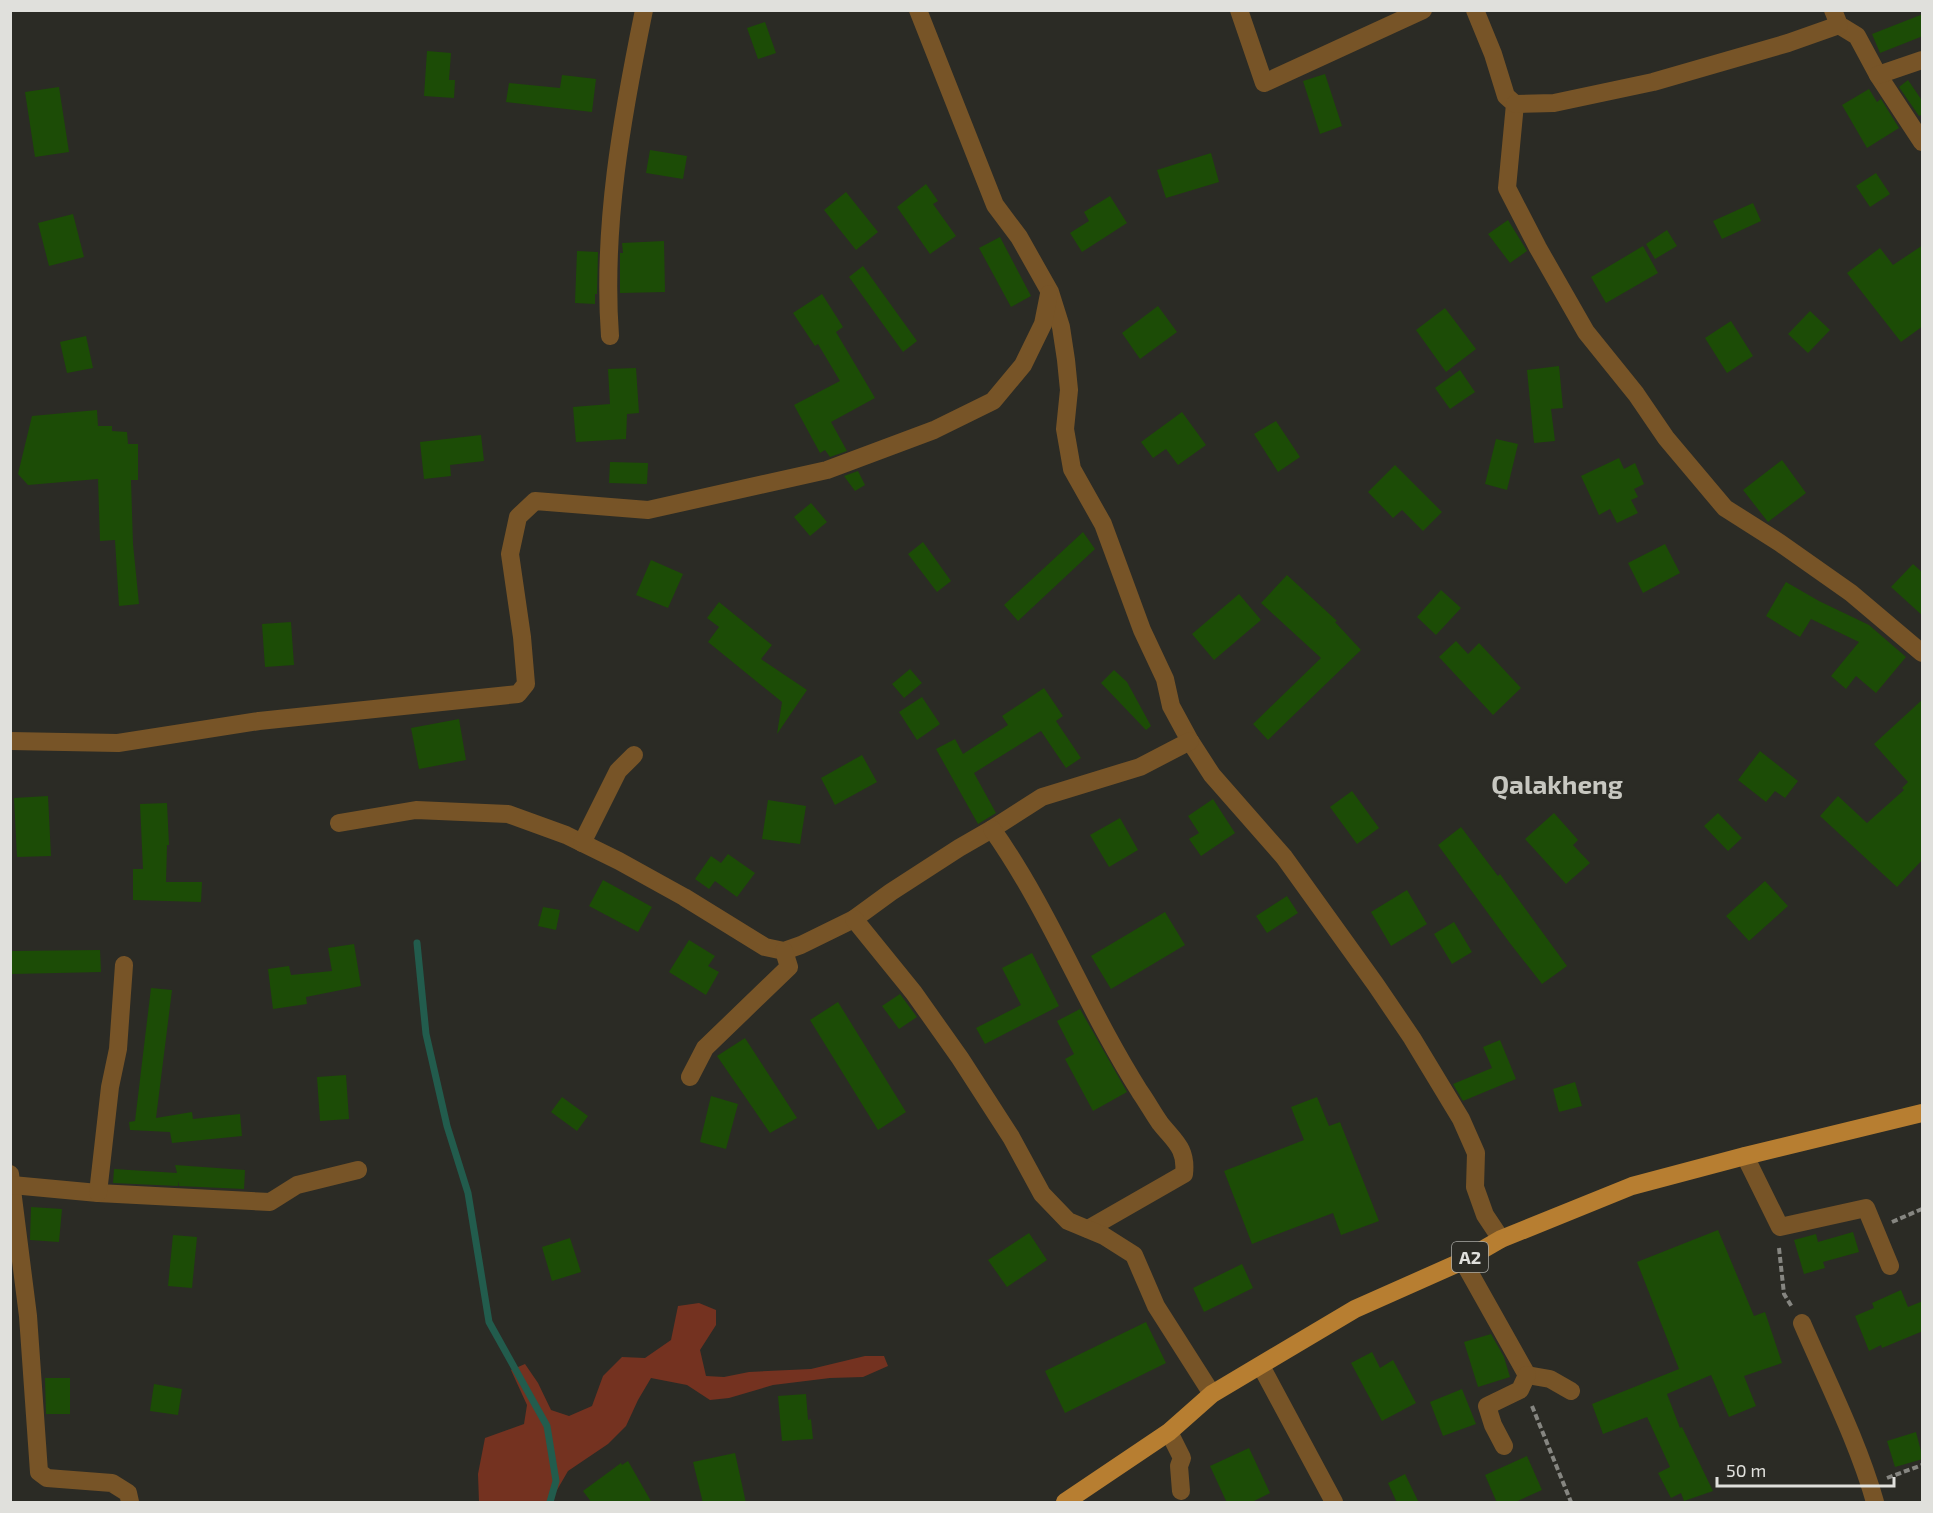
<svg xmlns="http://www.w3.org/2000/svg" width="1933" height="1513" font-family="'Exo 2',sans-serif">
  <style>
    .green { fill: #743220 }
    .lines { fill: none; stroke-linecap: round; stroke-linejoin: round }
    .stream { stroke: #225c4d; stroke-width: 7 }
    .building { fill: #1c4c06 }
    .path { stroke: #868681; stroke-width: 4; stroke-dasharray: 6 3; stroke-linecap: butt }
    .minor { stroke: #775427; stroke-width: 18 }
    .major { stroke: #b77e31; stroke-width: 18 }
    .labels { text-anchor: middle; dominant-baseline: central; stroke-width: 5; stroke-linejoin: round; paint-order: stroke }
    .shield { fill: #2b2b25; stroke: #aaaaa5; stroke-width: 1.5 }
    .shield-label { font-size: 18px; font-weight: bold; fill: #e0e0dc }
    .district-label { font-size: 26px; font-weight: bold; fill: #c7c7c0; stroke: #2b2b25 }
  </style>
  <rect width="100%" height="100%" fill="#2b2b25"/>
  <polygon class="green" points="699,1303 716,1310 716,1325 700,1350 706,1376 724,1377 749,1372 811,1369 865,1356 884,1356 888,1366 863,1377 830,1378 773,1385 729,1398 710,1400 687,1385 651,1378 638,1400 626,1426 608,1444 568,1471 550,1502 479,1502 478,1474 485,1438 524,1424 527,1405 511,1370 525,1364 538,1383 551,1410 569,1416 592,1406 603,1376 622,1357 645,1358 671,1340 678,1306"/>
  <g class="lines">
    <polyline class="stream" points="417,943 426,1034 447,1126 468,1193 489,1322 547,1426 556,1481 550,1502"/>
  </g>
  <g class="building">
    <polygon points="1923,14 1923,36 1880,53 1872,34"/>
    <polygon points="765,22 776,53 758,59 747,28"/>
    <polygon points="427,51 451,53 449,80 455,80 454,98 424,96"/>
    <polygon points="1325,74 1342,126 1320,134 1303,81"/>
    <polygon points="562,75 596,79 592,112 506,102 509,83 560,88"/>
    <polygon points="1908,80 1923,102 1923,114 1919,116 1899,87"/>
    <polygon points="59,87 69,152 35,157 25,92"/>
    <polygon points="1869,89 1877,102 1881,99 1899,128 1867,148 1842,105"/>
    <polygon points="650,150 687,156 683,179 646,173"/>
    <polygon points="1211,153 1219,182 1166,198 1157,170"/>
    <polygon points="1876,173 1890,194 1870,207 1856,186"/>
    <polygon points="926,184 938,201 933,204 956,236 930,254 897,207"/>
    <polygon points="846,192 878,232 856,250 824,210"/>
    <polygon points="1110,196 1127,223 1082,252 1070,233 1089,221 1084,212"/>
    <polygon points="1753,203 1761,221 1722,239 1713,221"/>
    <polygon points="73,214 84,257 49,266 38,223"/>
    <polygon points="1508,220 1527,251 1510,263 1488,234"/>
    <polygon points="1667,230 1677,246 1655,259 1646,244"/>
    <polygon points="1000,237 1031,296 1011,307 979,248"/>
    <polygon points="664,241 665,292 620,293 620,253 623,253 622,243"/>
    <polygon points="1923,245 1923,326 1901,342 1847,273 1880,248 1893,265"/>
    <polygon points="1643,246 1658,273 1606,303 1591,277"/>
    <polygon points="577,251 598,252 597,294 595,294 595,304 575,303"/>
    <polygon points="863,266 917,341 903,352 849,277"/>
    <polygon points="822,294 843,327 836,332 875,398 831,422 847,451 830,457 825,450 820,453 794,405 840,381 818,344 815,346 793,313"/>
    <polygon points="1158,306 1177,332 1140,359 1122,333"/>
    <polygon points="1445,308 1476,349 1446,372 1416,330"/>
    <polygon points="1810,311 1830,330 1808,353 1788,334"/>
    <polygon points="1731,321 1753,356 1727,373 1705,338"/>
    <polygon points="86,336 93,368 67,373 60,342"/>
    <polygon points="1559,366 1563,408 1551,409 1555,441 1534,443 1527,370"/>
    <polygon points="636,368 639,413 627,414 626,439 576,442 573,407 610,404 608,369"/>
    <polygon points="1460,370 1475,392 1450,409 1435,388"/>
    <polygon points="97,410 98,426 112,426 112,431 127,432 128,444 138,444 138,480 131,480 133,544 139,604 119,606 115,540 100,541 98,479 28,485 18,474 32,416"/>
    <polygon points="1182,412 1206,445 1178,465 1166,449 1153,458 1141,442"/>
    <polygon points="1276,421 1300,457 1278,472 1254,434"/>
    <polygon points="481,435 484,461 450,465 451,476 424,479 420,442"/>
    <polygon points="1496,439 1518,444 1507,490 1485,484"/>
    <polygon points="1619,458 1624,469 1635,463 1644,484 1634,489 1638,497 1631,500 1638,513 1617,523 1610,509 1599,515 1581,476"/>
    <polygon points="1782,460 1806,493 1768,522 1743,490"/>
    <polygon points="610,462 648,463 647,484 609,483"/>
    <polygon points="1395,465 1442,512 1423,531 1402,510 1393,518 1368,492"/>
    <polygon points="858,471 865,485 855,491 844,476"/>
    <polygon points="811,503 827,522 810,536 794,517"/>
    <polygon points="1083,532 1095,549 1018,621 1004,605"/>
    <polygon points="923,542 951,581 937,592 908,554"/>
    <polygon points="1665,544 1680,573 1643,593 1628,563"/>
    <polygon points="651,560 683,574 668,608 636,595"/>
    <polygon points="1913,564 1923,573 1923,616 1891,587"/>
    <polygon points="1287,575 1337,621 1335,622 1361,650 1268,740 1253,724 1321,658 1261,603"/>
    <polygon points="1786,582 1819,601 1869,625 1906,657 1876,693 1856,676 1846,689 1831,676 1859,642 1811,619 1800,637 1766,616"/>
    <polygon points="1441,590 1461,608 1436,635 1417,617"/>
    <polygon points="1239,594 1261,620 1214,660 1192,634"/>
    <polygon points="719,602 772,645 761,659 807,690 777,734 782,702 708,642 719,627 707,618"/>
    <polygon points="291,622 294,665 265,667 262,624"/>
    <polygon points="1456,641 1468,654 1479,643 1521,688 1493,715 1439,657"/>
    <polygon points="910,669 922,683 904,698 892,684"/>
    <polygon points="1114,670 1127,682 1151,726 1146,730 1101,683"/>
    <polygon points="1044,688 1063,716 1056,721 1081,758 1066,768 1041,731 974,773 996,813 978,824 936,749 955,739 963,754 1008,725 1002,716"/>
    <polygon points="922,697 940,724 917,740 899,712"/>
    <polygon points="1923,699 1923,859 1897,887 1820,816 1838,796 1867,823 1904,790 1902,788 1908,782 1874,744"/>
    <polygon points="459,719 466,760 419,769 411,728"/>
    <polygon points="1760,751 1798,781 1785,798 1775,791 1766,802 1738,780"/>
    <polygon points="862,755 877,782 835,805 821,778"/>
    <polygon points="1352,791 1379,828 1357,844 1330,807"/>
    <polygon points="48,796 51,856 17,857 14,798"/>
    <polygon points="1213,799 1235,833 1201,856 1189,839 1199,833 1188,816"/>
    <polygon points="768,800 806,806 800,844 762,839"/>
    <polygon points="167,803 169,845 167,845 166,882 202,882 201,902 133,900 133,869 143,869 140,804"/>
    <polygon points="1554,813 1578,840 1573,845 1590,863 1566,884 1525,839"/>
    <polygon points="1718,813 1742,838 1728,851 1704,826"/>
    <polygon points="1120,818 1138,850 1109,867 1090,835"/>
    <polygon points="1461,827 1498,876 1500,874 1567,966 1542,984 1509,942 1438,845"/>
    <polygon points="728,854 755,873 737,897 715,881 709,889 695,879 711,856 721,863"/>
    <polygon points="603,880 652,907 638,932 589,906"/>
    <polygon points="1765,881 1788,906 1749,941 1726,916"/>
    <polygon points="1407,890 1427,924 1391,946 1371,912"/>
    <polygon points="1287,896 1298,913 1267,933 1256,916"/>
    <polygon points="543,907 560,910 556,930 538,926"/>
    <polygon points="1165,912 1185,945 1111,989 1091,956"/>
    <polygon points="1454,922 1472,952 1452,964 1434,934"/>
    <polygon points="689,940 715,956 708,966 719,972 706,995 669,972"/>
    <polygon points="354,944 361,986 306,997 307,1004 273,1009 268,969 289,966 291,975 332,971 328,948"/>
    <polygon points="100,950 101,972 12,974 12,951"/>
    <polygon points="1032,953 1059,1006 985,1044 976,1028 1021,1005 1002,968"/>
    <polygon points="151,988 172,990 156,1118 192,1112 193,1119 240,1114 242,1136 172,1143 170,1132 130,1130 129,1122 135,1121"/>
    <polygon points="900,994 917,1017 899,1029 882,1006"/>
    <polygon points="838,1002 906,1112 878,1130 810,1020"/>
    <polygon points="1080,1009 1127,1092 1093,1111 1065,1059 1074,1054 1057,1021"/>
    <polygon points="745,1038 797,1118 770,1133 717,1056"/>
    <polygon points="1500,1040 1516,1079 1463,1101 1453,1084 1492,1068 1483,1047"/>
    <polygon points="346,1075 349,1119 320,1121 317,1077"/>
    <polygon points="1575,1082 1582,1106 1559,1112 1553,1089"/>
    <polygon points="711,1096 738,1104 726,1149 700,1142"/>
    <polygon points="562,1097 588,1116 577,1131 551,1112"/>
    <polygon points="1317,1097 1329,1126 1340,1122 1379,1221 1341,1235 1333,1213 1252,1244 1224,1171 1304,1140 1291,1107"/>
    <polygon points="175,1165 245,1170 244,1189 179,1186 178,1181 178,1186 113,1183 114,1169 177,1173"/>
    <polygon points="31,1207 62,1209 59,1242 30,1240"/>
    <polygon points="1718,1230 1754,1316 1765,1312 1782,1363 1744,1376 1756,1406 1729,1417 1711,1375 1667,1394 1680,1428 1682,1427 1713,1491 1684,1501 1681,1493 1671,1498 1658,1473 1670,1467 1647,1417 1603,1434 1592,1404 1679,1369 1637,1262"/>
    <polygon points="1853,1232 1859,1252 1823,1262 1825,1268 1804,1274 1794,1240 1816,1234 1818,1242"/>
    <polygon points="1029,1233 1047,1260 1007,1287 988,1260"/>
    <polygon points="173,1235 197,1237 192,1288 168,1286"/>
    <polygon points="570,1238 581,1272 552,1281 542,1247"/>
    <polygon points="1242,1264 1253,1288 1204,1312 1193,1288"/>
    <polygon points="1901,1290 1908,1307 1923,1301 1923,1331 1882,1348 1881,1345 1869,1351 1855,1316 1874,1308 1872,1303"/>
    <polygon points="1146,1322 1166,1363 1065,1413 1045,1371"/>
    <polygon points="1491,1334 1504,1357 1510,1377 1478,1387 1464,1342"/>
    <polygon points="1372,1352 1380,1368 1393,1360 1416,1403 1382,1421 1351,1363"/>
    <polygon points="45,1378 70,1378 70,1414 46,1414"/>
    <polygon points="154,1384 182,1389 178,1415 150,1411"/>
    <polygon points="1462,1389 1476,1424 1443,1436 1430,1402"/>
    <polygon points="806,1394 808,1420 811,1419 813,1439 782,1441 778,1396"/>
    <polygon points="1916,1432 1923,1459 1895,1467 1887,1441"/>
    <polygon points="1249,1448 1270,1493 1250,1503 1227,1503 1210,1466"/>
    <polygon points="735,1453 746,1503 703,1503 693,1462"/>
    <polygon points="1527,1456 1542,1490 1513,1503 1497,1503 1485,1475"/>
    <polygon points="628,1461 652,1503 592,1503 583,1491 621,1463 622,1465"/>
    <polygon points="1405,1474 1419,1503 1397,1503 1388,1483"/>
  </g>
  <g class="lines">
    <g class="path">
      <polyline points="1892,1222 1922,1209"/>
      <polyline points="1779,1248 1784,1294 1792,1307"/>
      <polyline points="1532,1406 1571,1502"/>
      <polyline points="1887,1478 1922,1465"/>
    </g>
    <g class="minor">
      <polyline points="918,10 995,205 1019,237 1050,292 1061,327 1066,360 1069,390 1065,429 1072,469 1103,524 1142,630 1165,679 1171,706 1190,741 1212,775 1284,857 1376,985 1412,1038 1461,1119 1476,1153 1475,1187 1485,1215 1501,1239"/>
      <polyline points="1239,10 1264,83 1423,10"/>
      <polyline points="1475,10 1493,54 1506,96 1515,104 1507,188 1538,248 1586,332 1636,394 1666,438 1725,508 1780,543 1851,593 1922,653"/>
      <polyline points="1833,10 1839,25 1857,36 1878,75 1922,142"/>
      <polyline points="1878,75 1922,60"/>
      <polyline points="1515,104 1554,103 1653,82 1788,43 1839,25"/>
      <path d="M610 336C602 227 622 117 644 10"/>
      <polyline points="10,741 118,743 259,721 518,694 526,684 522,637 510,554 518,517 535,501 648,510 827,470 934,430 993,401 1023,365 1043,324 1049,294"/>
      <polyline points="339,823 416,810 508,814 566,835 619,861 684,897 765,947 784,951 801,945 854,919 891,892 959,848 992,829 1042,797 1140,767 1190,741"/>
      <path d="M992 829C1050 911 1086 1007 1140 1092 1147 1102 1153 1113 1160 1123 1174 1141 1187 1148 1184 1174L1088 1229"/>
      <polyline points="582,843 618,771 634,755"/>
      <polyline points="854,919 914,993 960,1058 1011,1137 1042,1194 1068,1221 1104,1236 1134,1255 1156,1306 1212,1394"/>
      <polyline points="690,1077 705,1048 789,967 784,951"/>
      <polyline points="1745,1156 1780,1227 1866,1208 1890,1266"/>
      <polyline points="10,1174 28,1316 39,1472 47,1478 112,1483 128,1493 130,1502"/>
      <polyline points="12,1185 98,1193 270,1202 297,1185 358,1170"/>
      <polyline points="98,1193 110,1087 118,1049 124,965"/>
      <polyline points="1463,1261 1527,1375"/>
      <path d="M1802 1323C1827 1381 1858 1442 1875 1502"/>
      <polyline points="1261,1366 1334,1502"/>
      <polyline points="1527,1375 1550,1379 1571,1391"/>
      <polyline points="1169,1432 1182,1458 1179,1466 1181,1491"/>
      <polyline points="1504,1446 1493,1425 1487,1406 1520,1390 1527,1375"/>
    </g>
    <polyline class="major" points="1065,1502 1169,1432 1212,1394 1355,1309 1463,1261 1501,1239 1632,1186 1745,1156 1922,1113"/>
  </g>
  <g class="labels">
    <rect class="shield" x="1452" y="1242" width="36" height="30" rx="4.5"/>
    <g class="shield-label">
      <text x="1470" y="1257">A2</text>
    </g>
    <g class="district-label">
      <text x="1557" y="783">Qalakheng</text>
    </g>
  </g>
  <rect width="1933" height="1513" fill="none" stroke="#e0e0dc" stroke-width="24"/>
  <path d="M1717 1477v9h177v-9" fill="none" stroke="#e0e0dc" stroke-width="3"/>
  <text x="1726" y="1477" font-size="18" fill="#e0e0dc" stroke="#2b2b25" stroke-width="4.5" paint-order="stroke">50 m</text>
</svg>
